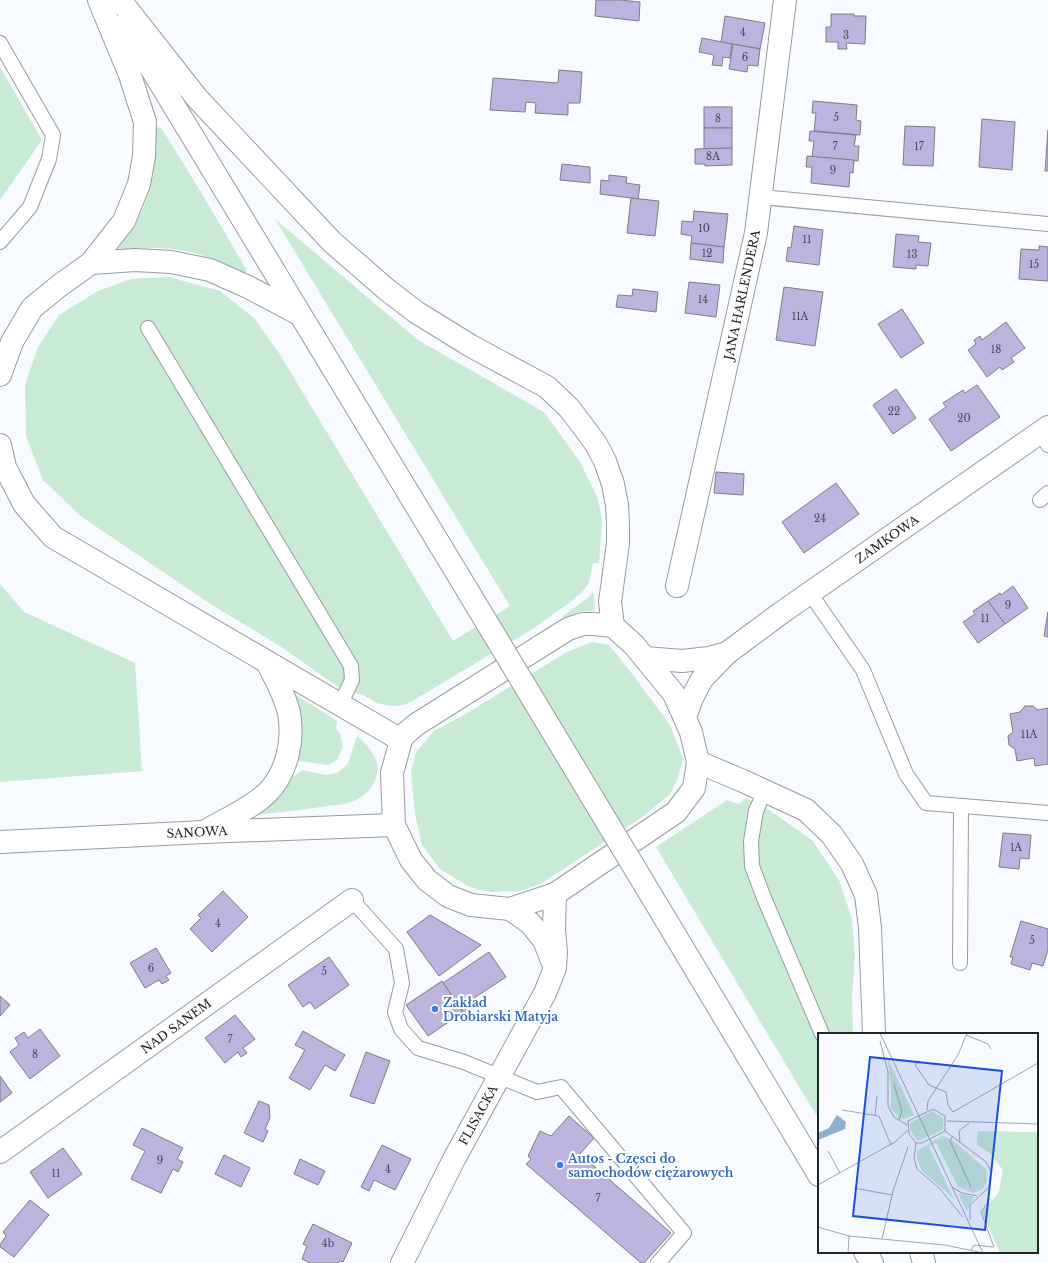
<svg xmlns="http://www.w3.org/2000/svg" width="1048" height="1263" font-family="'Libre Baskerville',serif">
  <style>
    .green { fill: #c9ead5 }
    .building { fill: #bdb3df; stroke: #7e7d81 }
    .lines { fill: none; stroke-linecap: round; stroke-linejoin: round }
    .lane-casing { stroke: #989b9f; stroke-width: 16 }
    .street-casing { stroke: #989b9f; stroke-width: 24 }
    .secondary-casing { stroke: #989b9f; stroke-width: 24 }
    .primary-casing { stroke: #989b9f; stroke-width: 24 }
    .lane { stroke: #fff; stroke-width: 14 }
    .street { stroke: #fff; stroke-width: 22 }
    .secondary { stroke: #fff; stroke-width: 22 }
    .primary { stroke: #fff; stroke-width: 22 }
    .primary-bridge-casing { stroke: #989b9f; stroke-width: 24; stroke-linecap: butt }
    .primary-bridge { stroke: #fff; stroke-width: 22 }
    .shop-dot { fill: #3f7fe0; stroke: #fff; stroke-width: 1.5 }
    .labels { text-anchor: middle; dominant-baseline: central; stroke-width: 4; stroke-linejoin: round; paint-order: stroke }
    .number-label { font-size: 10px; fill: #4a4855 }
    .street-label { font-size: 12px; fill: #242527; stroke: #fff }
    .shop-label { font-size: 12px; font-weight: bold; fill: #366cbe; stroke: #fff; text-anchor: start }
    .inset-road { fill: none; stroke: #a3a5a8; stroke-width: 1 }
    .view { fill: #1d4ed8; fill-opacity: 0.15; stroke: #1d4ed8; stroke-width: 2 }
    .inset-edge { fill: none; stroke: #242527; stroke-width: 2 }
  </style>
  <rect width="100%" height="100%" fill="#f7fafe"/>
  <g class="green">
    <polygon points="0,67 42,140 0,200"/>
    <path d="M158 127 161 128C191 174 218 221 246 269V272L244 274C234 271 226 264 216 260 185 248 154 245 121 251L119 250V247L134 227 144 206 150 187 155 163 156 129Z"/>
    <polygon points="275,219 418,340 544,412 580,462 598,499 602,522 599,563 593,563 589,583 581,593 569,603 531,630 414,700 404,705 394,706 385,705 375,702 363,695 341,689 280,646 212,605 82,517 43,480 26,436 25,385 38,347 59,315 98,291 131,279 169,277 220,291 254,318 279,353 453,641 510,606"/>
    <polygon points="0,584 24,612 135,663 142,771 0,782"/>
    <polygon points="592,593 594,593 595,611 579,612 564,618 563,616 590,596"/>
    <polygon points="592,642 609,645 633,675 670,725 683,759 677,780 670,794 641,818 542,883 520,891 490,892 469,887 440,869 422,845 415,814 411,772 416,752 434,731 464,715 567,652"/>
    <polygon points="291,692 337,721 336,729 340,733 343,747 337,760 328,765 293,760"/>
    <path d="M357 736C370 747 383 762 375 780 371 790 362 798 351 802 344 805 335 805 327 806 303 810 279 812 255 815L289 776H294L302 770 326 775 337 773 348 764Z"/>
    <polygon points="746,798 766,808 812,840 839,880 852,919 855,954 852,998 853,1034 819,1034 819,1120 656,847 727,800 739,804"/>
  </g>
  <g class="building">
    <polygon points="596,0 620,0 640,2 639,21 595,16"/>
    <polygon points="831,14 854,14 854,16 866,16 865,44 846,43 847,49 838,49 838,42 826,42 826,27 831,27"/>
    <polygon points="725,16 765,23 760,49 721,42"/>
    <polygon points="702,38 732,44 730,58 723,57 722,66 712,65 714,55 699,52"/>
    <polygon points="733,44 760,49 758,66 748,65 747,72 729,69"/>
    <polygon points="559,70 582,72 580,103 568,103 568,115 535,113 536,103 526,102 525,112 490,110 493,78 558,83"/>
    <polygon points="813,101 857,105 856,120 861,121 860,135 814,131 816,113 812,113"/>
    <rect x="704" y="107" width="28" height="21"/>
    <polygon points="982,119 1015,122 1012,170 979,167"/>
    <polygon points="905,126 935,127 933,166 903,165"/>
    <polygon points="704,128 732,128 732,148 704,149"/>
    <polygon points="1048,130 1048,171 1045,171"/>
    <polygon points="810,131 856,135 854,146 859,146 858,161 812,157 814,141 809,141"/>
    <polygon points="732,148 732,165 705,166 705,164 695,164 695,149"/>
    <polygon points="807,156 854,160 853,173 850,172 849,187 811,183 812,167 806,167"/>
    <polygon points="562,164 590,167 590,183 560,180"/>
    <polygon points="609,175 627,177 626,183 640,185 638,199 600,194 601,180 609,181"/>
    <polygon points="631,198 659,201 655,236 627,233"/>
    <polygon points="694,211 728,214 724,247 691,243 692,236 681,234 682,221 693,222"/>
    <polygon points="794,226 823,230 819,265 786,261 788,247 791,248"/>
    <polygon points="896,234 919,236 918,242 931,243 928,266 916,265 916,269 893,267"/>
    <polygon points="691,243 724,247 723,263 690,259"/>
    <polygon points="1039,246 1048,247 1048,281 1019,279 1021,249 1039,250"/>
    <polygon points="689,282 720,285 716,317 685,313"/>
    <polygon points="784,287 823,292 815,346 776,340"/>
    <polygon points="633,289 658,292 656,312 616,307 618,295 632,296"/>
    <polygon points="902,309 924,343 901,358 878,324"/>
    <polygon points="1006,322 1025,348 1011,358 1014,362 1002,370 1000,367 987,377 968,350 976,344 974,340 980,336 982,340"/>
    <polygon points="977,385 1000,417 951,451 929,419 946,407 943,403 963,390 965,393"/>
    <polygon points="896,389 916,418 893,434 873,405"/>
    <polygon points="716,472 744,474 743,495 714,493"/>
    <polygon points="836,483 859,514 804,553 782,522"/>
    <polygon points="1013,586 1028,608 1005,624 988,601 1000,593 1001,595"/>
    <polygon points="988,601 1005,624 978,643 963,622 975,614 973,611"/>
    <polygon points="1048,612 1048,637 1044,636"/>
    <polygon points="1025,706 1033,706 1038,710 1048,708 1048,764 1035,766 1034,758 1017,761 1015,749 1009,745 1008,736 1013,732 1010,714 1020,712"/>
    <polygon points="1003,833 1031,835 1029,859 1020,858 1019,869 999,867"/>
    <polygon points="223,891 248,917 212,952 190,929 201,918 198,915"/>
    <polygon points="430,915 481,945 439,976 407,932"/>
    <polygon points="1021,921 1048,929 1048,950 1043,966 1032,963 1030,970 1011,964 1013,957 1010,957"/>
    <polygon points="156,948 171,973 166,976 169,980 162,984 159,980 145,988 130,963"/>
    <polygon points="489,952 506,977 474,998 479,1004 464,1014 443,983"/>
    <polygon points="329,957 349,985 315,1009 310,1002 303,1007 288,985"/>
    <polygon points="442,981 463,1012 428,1036 406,1005"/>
    <polygon points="0,996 10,1005 0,1016"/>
    <polygon points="235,1015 255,1039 243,1048 247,1053 241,1057 238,1052 225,1063 205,1038"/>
    <polygon points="40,1029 60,1056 30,1079 10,1052 19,1045 15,1038 24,1032 28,1038"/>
    <polygon points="303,1031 345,1055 335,1071 325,1065 310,1090 289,1078 305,1050 295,1045"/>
    <polygon points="366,1052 390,1061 374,1104 350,1096"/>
    <polygon points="0,1076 12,1093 0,1102"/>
    <polygon points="259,1101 269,1105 270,1118 265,1129 268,1131 263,1142 244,1133"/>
    <polygon points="569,1116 594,1138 580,1154 671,1233 644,1263 641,1263 526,1164 531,1159 528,1156 540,1131 551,1136"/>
    <polygon points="142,1128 183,1148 177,1159 183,1162 178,1172 173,1169 161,1193 131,1179 145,1151 133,1145"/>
    <polygon points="382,1145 411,1159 395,1190 374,1180 369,1191 361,1187"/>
    <polygon points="63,1148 82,1174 48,1198 30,1172"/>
    <polygon points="224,1155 250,1168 241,1187 215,1174"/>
    <polygon points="300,1159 325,1171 318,1185 294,1174"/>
    <polygon points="30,1200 49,1215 14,1257 0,1247 0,1245 6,1236 3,1232"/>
    <polygon points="313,1224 352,1243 343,1262 340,1261 338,1263 310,1263 302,1259 307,1246 303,1244"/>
  </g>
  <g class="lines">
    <defs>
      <g id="lane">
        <polyline points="0,43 53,135 49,159 30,207 0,242"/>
        <polyline points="761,197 1048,224"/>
        <polyline points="148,328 351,666 352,680 340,705"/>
        <polyline points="1039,433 1048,445"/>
        <polyline points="1040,500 1048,493"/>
        <polyline points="810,593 863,670 906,774 926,803 1048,813"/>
        <polyline points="765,790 756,811 751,841 752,866 764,898 822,1034"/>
        <polyline points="352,900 396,949 402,983 395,1012 401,1029 418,1048 464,1062 537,1092 561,1087 684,1233 658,1263"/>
        <polyline points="960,963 961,806"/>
      </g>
      <g id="street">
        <polyline points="677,586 756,233 785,0"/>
        <polyline points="510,909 530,923 544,940 552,961"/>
        <polyline points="0,1152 352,900"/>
        <polyline points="402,1263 453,1161 545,993 555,968 556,952 554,929 555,894"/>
      </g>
      <g id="secondary">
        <polygon points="583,624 594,624 613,626 634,645 674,694 691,732 698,762 694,788 676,812 555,894 510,909 471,905 448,896 427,880 411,860 394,825 392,773 401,740 405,734 417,724 568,629"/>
        <polyline points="645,658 682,661 709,658 727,653"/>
        <polyline points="685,717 692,698 702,679 727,653 781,613 1048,427"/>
        <polyline points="0,842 204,832 394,825"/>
      </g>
      <g id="primary">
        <polyline points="120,0 197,98 332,242 386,289 416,312 471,346 547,387 569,408 582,425 596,444 605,461 613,484 617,505 618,523 618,543 610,602 613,626"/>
        <polyline points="125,25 466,588"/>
        <polyline points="91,263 135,260 171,262 210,270 248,287 299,314"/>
        <polyline points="0,375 12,342 32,308 59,286 91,263 124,221 139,184 144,156 145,122 130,75 99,0"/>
        <polyline points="0,445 5,467 24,504 53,537 401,740"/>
        <polyline points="698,762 743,781 806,810 832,835 852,864 866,895 870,928 874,1034"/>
        <path d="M204 832C224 820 250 809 267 793 287 773 294 741 289 713 285 695 275 678 267 662"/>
        <polyline points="666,920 819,1175"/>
        <polyline points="865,1252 872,1263"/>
        <polyline points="921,1252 924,1263"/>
      </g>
    </defs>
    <use href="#lane" class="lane-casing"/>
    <use href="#street" class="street-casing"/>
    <use href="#secondary" class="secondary-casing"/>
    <use href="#primary" class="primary-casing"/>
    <use href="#lane" class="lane"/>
    <use href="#street" class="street"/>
    <use href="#secondary" class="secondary"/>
    <use href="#primary" class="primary"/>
    <defs>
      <polyline id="primary-bridge" points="466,588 666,920"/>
    </defs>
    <use href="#primary-bridge" class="primary-bridge-casing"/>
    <use href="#primary-bridge" class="primary-bridge"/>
  </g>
  <g class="shop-dot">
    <circle cx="435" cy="1009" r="4"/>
    <circle cx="560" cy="1165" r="4"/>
  </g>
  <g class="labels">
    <g class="number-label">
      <text x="743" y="32">4</text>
      <text x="846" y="35">3</text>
      <text x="745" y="57">6</text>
      <text x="836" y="117">5</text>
      <text x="718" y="118">8</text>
      <text x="835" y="146">7</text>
      <text x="919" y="146">17</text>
      <text x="713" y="156">8A</text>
      <text x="833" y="170">9</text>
      <text x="704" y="228">10</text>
      <text x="807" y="239">11</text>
      <text x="707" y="253">12</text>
      <text x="912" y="254">13</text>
      <text x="1034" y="264">15</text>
      <text x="703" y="299">14</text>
      <text x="800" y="316">11A</text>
      <text x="996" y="349">18</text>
      <text x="894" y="411">22</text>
      <text x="964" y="418">20</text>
      <text x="820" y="518">24</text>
      <text x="1008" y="605">9</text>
      <text x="985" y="618">11</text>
      <text x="1029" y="734">11A</text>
      <text x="1016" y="847">1A</text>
      <text x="218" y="923">4</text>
      <text x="1032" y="940">5</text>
      <text x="151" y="968">6</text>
      <text x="324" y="971">5</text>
      <text x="230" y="1039">7</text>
      <text x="35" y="1054">8</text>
      <text x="160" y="1160">9</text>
      <text x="388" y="1169">4</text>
      <text x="56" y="1173">11</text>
      <text x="598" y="1198">7</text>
      <text x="328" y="1243">4b</text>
    </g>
    <g class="street-label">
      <text transform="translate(742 295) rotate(-78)">JANA HARLENDERA</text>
      <text transform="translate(887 539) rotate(-35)">ZAMKOWA</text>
      <text transform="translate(197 832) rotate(-3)">SANOWA</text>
      <text transform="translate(176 1026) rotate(-36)">NAD SANEM</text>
      <text transform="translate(478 1115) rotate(-61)">FLISACKA</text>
    </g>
    <g class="shop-label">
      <text x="443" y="1002">Zakład<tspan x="443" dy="14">Drobiarski Matyja</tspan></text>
      <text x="568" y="1158">Autos - Częsci do<tspan x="568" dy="14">samochodów ciężarowych</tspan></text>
    </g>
  </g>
  <g transform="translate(818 1033)">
    <rect width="220" height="220" fill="#f7fafe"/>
    <path d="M69 23 96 82 86 86 81 85 73 75V54ZM114 78 125 85V97L99 108 92 97V90ZM160 98 220 99V220H182L164 179 181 159 185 137 172 120 159 112ZM124 103 133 106 168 136 169 148 164 157 155 160 140 154 118 110 111 114 136 166 104 138 99 126V118ZM140 160 156 164 149 179 148 177Z" fill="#c9ead5"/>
    <path d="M19 82 28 89 27 96 0 107V100L11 95Z" fill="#8aafd1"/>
    <path class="inset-road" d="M62 0 165 220M148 2 170 11 173 16M62 8 70 39V73L76 84 89 92M102 28 97 32 111 52 128 59 130 72 135 79 220 30M76 51 84 78 81 87M115 76 127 83V98L104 110H98L91 101 90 88ZM24 77 61 83 73 112M109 77 110 68 140 22 149 0M57 83 59 63M129 88 220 91M127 98 168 129 173 138 171 154 152 172V187M134 104 132 108 153 154M98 110 96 125 99 136 122 156 145 184M142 110 141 98 151 90M10 118 22 140M0 152 77 109 90 97M134 154 144 160 159 163M36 155 74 162M0 194 31 203 127 212 165 220M64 206 75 158 90 114M153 217 156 212 176 214 163 179 172 166M30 220 31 203"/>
    <path class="view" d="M52 24 184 38 167 197 35 183Z"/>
    <rect width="220" height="220" class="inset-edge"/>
  </g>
</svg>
